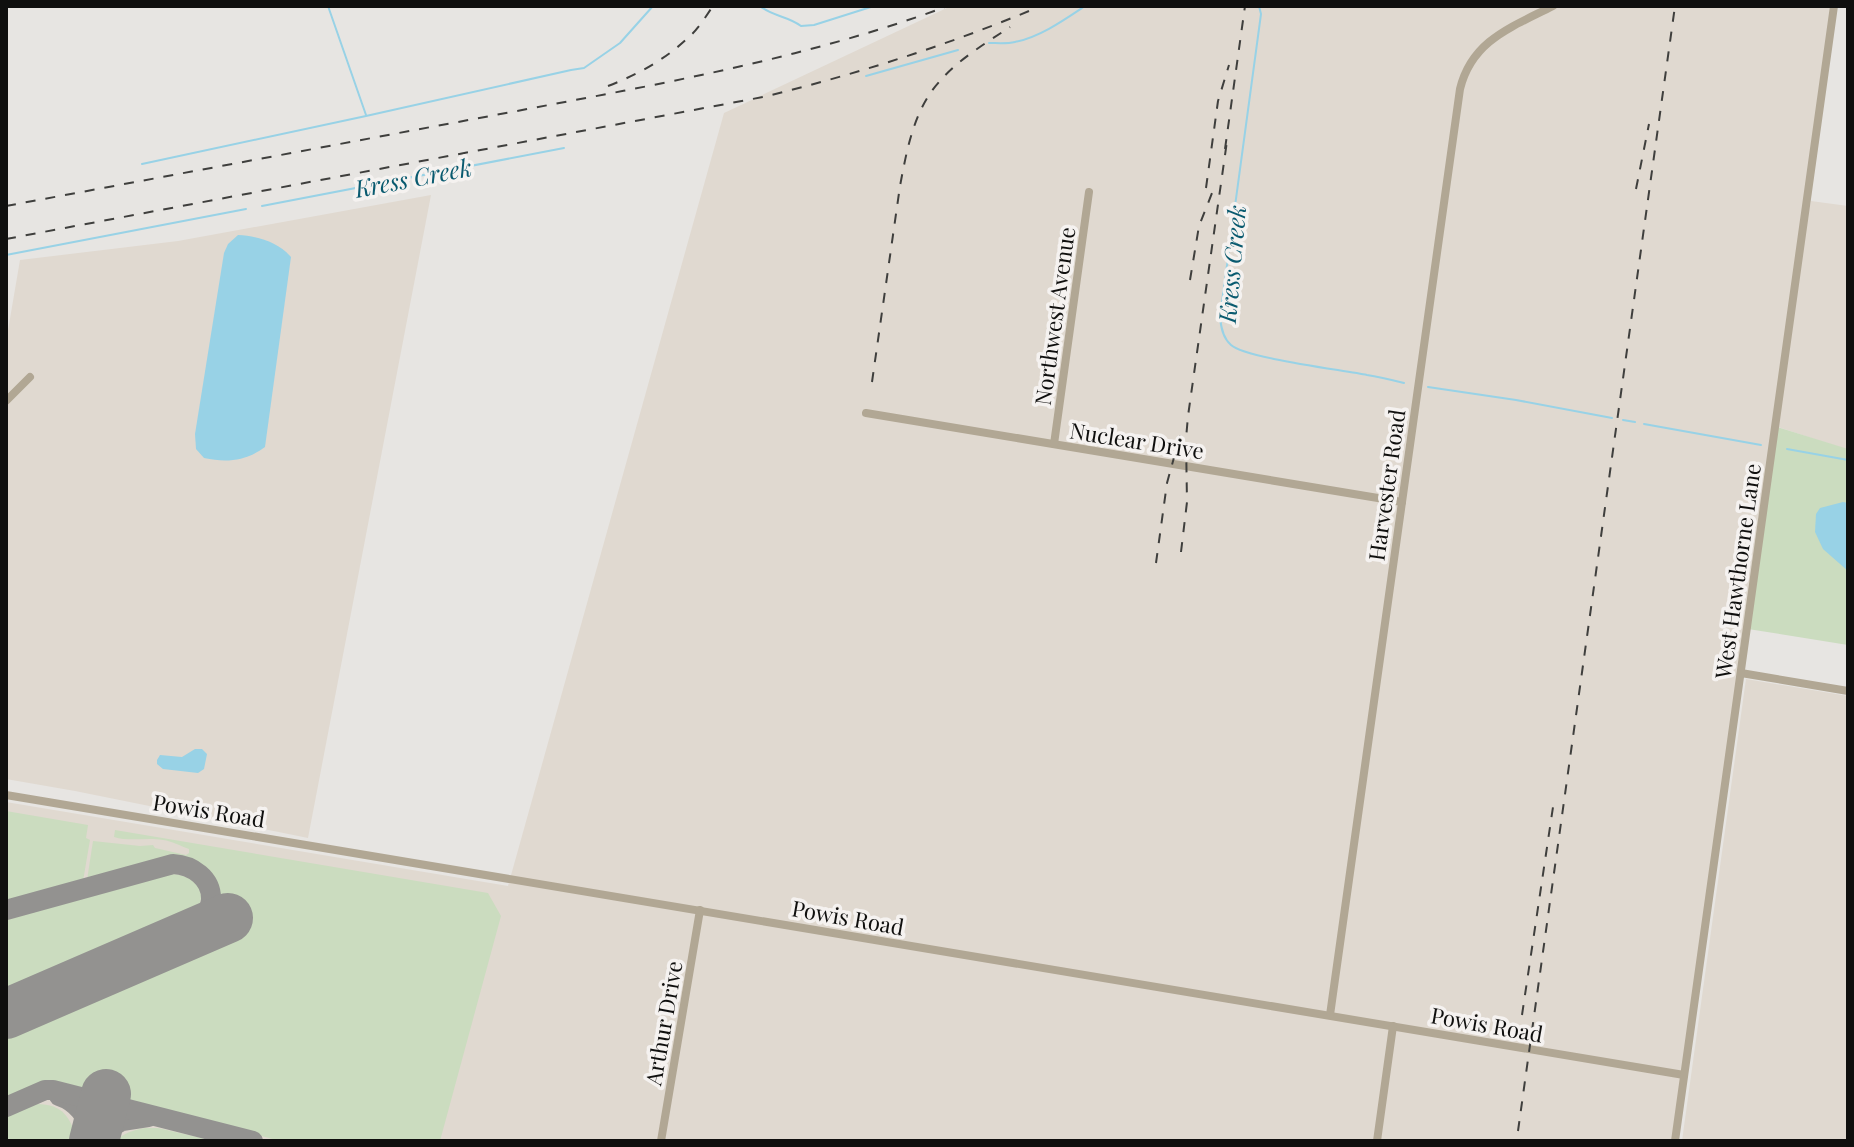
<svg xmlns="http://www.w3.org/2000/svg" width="1854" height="1147" font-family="'Playfair Display',serif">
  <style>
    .built { fill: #e0d9d0 }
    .green { fill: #cbdcbf }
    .water { fill: #98d2e6 }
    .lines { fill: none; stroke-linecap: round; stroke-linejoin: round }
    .stream { stroke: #98d2e6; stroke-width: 2 }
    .taxiway { stroke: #939290; stroke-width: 20 }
    .runway { stroke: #939290; stroke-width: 50 }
    .minor { stroke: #b1a794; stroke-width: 8 }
    .rail { stroke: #3f3f3d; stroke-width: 2; stroke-dasharray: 10 10; stroke-linecap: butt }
    .labels { text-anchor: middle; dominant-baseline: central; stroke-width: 7; stroke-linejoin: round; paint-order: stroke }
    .street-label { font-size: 22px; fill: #0f0f0e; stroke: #f5f2f0 }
    .water-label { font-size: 24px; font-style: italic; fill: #095a6f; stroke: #f5f2f0 }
  </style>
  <rect width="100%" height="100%" fill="#e7e5e2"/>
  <g class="built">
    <polygon points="951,6 1837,6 1809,211 1811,201 1848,206 1848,450 1778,427 1675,1141 6,1141 6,802 508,886 724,113"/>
    <polygon points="431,195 308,838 75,791 6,779 6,342 20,260 178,241"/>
    <polygon points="1746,679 1848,696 1848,1141 1682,1141"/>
  </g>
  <g class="green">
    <polygon points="1777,427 1848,449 1848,645 1748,629"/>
    <polygon points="6,811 88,825 86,838 90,840 83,881 6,902"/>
    <path d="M115 830 488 893 501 916 440 1141H280L118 1098 120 1091 96 1084 94 1091 61 1082 46 1081 6 1097V1032L236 933C229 917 218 883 206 870 199 863 189 858 178 857 159 855 108 874 87 880L93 841 140 846 153 845 155 848 186 855 189 853V849C180 846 172 841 163 840 146 837 130 842 114 837Z"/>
    <path d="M172 874C199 875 213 899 188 918L6 997V920Z"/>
    <path d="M37 1104C63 1104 71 1118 77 1141H6V1116Z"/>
    <path d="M145 1128H158L215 1141H115C124 1133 133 1130 145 1128Z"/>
  </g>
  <g class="water">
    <path d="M238 235C258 236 278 242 291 257L265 447C246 461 227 463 204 458L196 449 195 434 224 253 228 244Z"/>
    <polygon points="1843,502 1848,503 1848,571 1823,549 1815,532 1816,514 1820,508"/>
    <polygon points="195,749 202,749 207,754 204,769 198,773 163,769 157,764 157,760 160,755 182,757"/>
  </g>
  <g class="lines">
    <g class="stream">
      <polyline points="328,6 366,115"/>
      <path d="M760 6C771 16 788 16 801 26L814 25 874 6"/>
      <path d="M1259 6 1261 14 1220 317C1221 328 1223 338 1231 345 1245 358 1343 370 1367 375 1380 377 1392 380 1404 383"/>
      <path d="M989 43C997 43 1007 44 1015 42 1040 37 1064 20 1085 6"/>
      <polyline points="866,76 958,50"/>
      <polyline points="142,164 366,116 571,70 584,68 620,43 653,6"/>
      <polyline points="262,206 564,148"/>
      <polyline points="6,255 246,209"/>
      <polyline points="1428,387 1516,400 1612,418"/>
      <polyline points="1623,420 1635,422"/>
      <polyline points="1644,424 1761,445"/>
      <polyline points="1787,449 1848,460"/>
    </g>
    <g class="taxiway">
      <path d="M6 910 173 864C192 865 212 878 211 900 210 910 203 921 199 930"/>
      <path d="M59 1096C80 1103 86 1118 95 1137L122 1121 148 1117"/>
      <polyline points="6,1107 45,1090 53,1090 253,1141"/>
    </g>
    <g class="runway">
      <polyline points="6,1014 228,918"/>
      <polyline points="94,1141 106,1094"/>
    </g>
    <g class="minor">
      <polyline points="6,401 30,377"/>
      <polyline points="866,413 1402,502"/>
      <polyline points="1054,444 1089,192"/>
      <polyline points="1741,673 1848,691"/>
      <polyline points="6,795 1684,1075"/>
      <path d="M1330 1015 1460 89C1472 40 1512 27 1553 6"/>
      <polyline points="661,1141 700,910"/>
      <polyline points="1377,1141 1393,1026"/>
      <polyline points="1675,1141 1834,6"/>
    </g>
    <g class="rail">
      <path d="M608 86C639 74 666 59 690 36 699 28 706 16 713 6"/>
      <polyline points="1225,149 1245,6"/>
      <polyline points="1206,188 1218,101 1229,65"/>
      <polyline points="1636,189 1649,124"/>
      <path d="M6 206C173 175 340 144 506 113 655 85 805 59 948 6"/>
      <path d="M6 239 763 97C858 74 951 44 1041 6"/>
      <polyline points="1190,280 1199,226 1214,188"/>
      <path d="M872 382 900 186C907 149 914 109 940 81 959 59 986 43 1010 27"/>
      <polyline points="1181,552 1187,502 1186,439 1188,416 1227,141"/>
      <polyline points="1156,563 1167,483 1181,432"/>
      <polyline points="1522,1015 1553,807"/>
      <polyline points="1518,1131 1675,6"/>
    </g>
  </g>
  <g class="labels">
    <g class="street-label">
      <text transform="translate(1054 316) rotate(-82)">Northwest Avenue</text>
      <text transform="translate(1137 440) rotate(9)">Nuclear Drive</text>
      <text transform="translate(1386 485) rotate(-82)">Harvester Road</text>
      <text transform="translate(1737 571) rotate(-82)">West Hawthorne Lane</text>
      <text transform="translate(209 810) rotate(9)">Powis Road</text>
      <text transform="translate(848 917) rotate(10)">Powis Road</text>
      <text transform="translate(663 1023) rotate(-80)">Arthur Drive</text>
      <text transform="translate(1487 1024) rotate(10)">Powis Road</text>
    </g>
    <g class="water-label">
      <text transform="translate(413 177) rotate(-11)">Kress Creek</text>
      <text transform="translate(1231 264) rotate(-85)">Kress Creek</text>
    </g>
  </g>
  <rect width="1854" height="1147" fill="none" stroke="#0f0f0e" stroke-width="16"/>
</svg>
